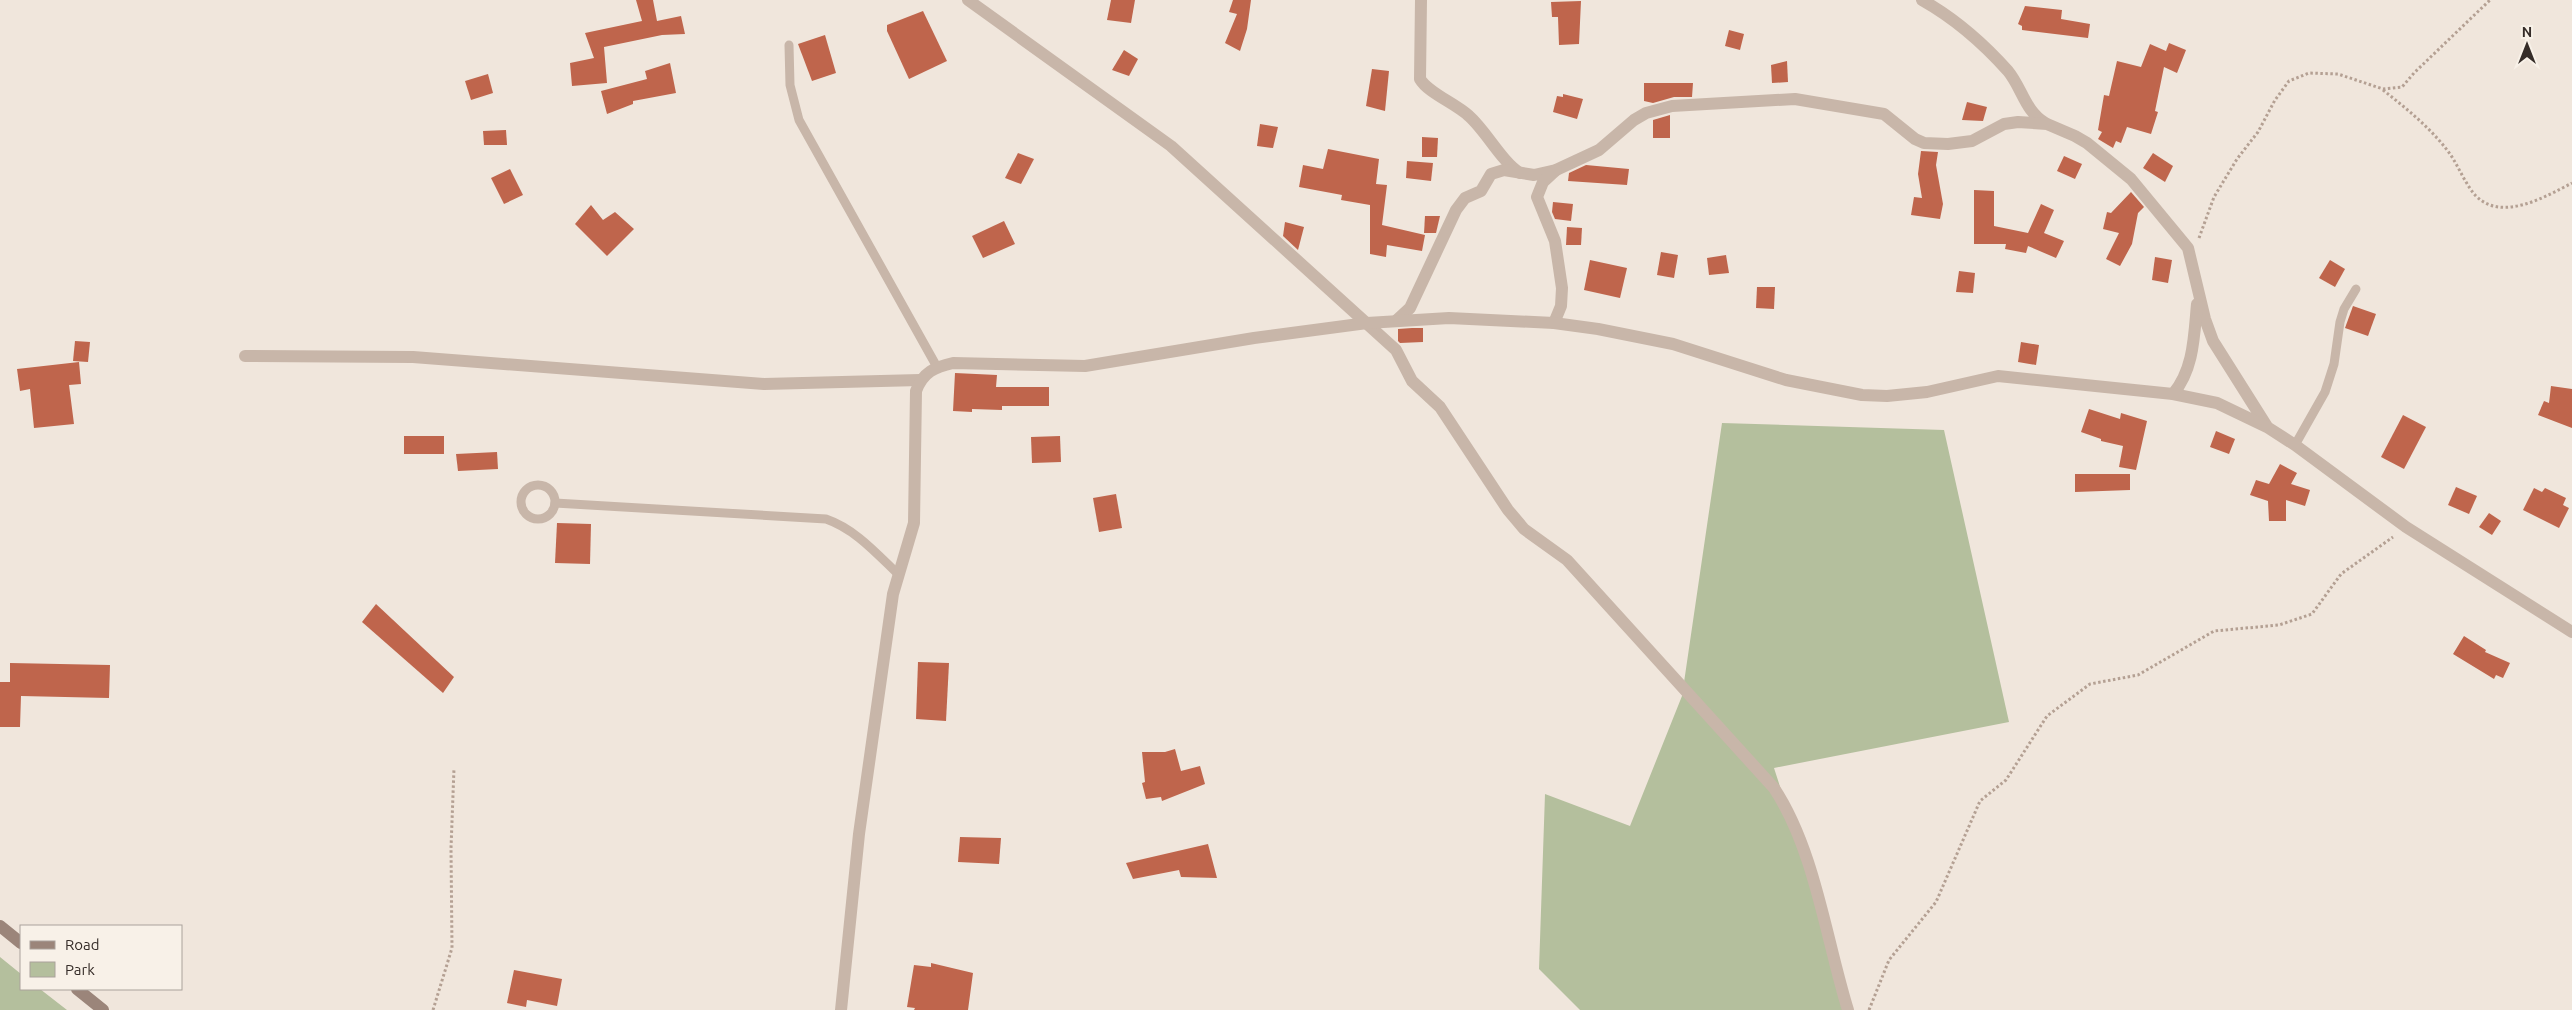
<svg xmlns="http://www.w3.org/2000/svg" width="2572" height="1010" font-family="Ubuntu,sans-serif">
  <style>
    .green { fill: #b4bf9d }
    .building { fill: #bf654c }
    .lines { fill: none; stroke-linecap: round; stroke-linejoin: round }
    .path { stroke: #b4a093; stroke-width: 3; stroke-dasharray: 2.5 2.5; stroke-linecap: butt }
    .lane { stroke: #c8b6a9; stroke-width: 9 }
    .street { stroke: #c8b6a9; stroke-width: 12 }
    .secondary { stroke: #9b857a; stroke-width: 12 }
  </style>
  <rect width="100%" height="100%" fill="#f0e6dc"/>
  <g class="green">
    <polygon points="1722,423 1944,430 2009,722 1774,768 1852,1010 1580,1010 1539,969 1545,794 1630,826 1682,696"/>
    <polygon points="0,957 21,974 21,989 40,989 67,1010 0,1010"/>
  </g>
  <g class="building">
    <polygon points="636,0 653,0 657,21 681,16 685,34 662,35 604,47 607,83 572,86 570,63 594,58 585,33 642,21"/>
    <polygon points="1111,0 1135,0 1131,23 1107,20"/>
    <polygon points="1233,0 1251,0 1247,29 1240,51 1225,43 1237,14 1229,12"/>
    <polygon points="1581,1 1579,44 1559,45 1558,17 1552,17 1551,2"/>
    <polygon points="2025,6 2062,10 2061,19 2090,24 2088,38 2022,30 2022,26 2018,24"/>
    <polygon points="923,11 947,61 909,79 887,31 887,25"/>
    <polygon points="1729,30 1744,34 1740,50 1725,46"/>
    <polygon points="825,35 836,73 812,81 798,44"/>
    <polygon points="2169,43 2186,50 2177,73 2164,67 2155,111 2158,112 2151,134 2127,127 2121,143 2116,141 2113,148 2098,139 2102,132 2098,130 2104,95 2109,96 2117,61 2141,67 2150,44 2166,51"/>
    <polygon points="1124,50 1138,59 1129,76 1112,70"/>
    <polygon points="1787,61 1788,82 1772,83 1771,65"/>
    <polygon points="670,63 676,93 633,101 633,104 607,114 601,91 647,79 645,71"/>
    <polygon points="1372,69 1389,71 1385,111 1366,106"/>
    <polygon points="488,74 493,93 471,100 465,81"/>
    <polygon points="1644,83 1693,83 1692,97 1674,97 1653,103 1644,101"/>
    <polygon points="1563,94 1583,99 1577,119 1553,112 1557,96 1563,97"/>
    <polygon points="1967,102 1987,107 1983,121 1962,120"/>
    <polygon points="1670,115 1670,138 1653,138 1653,120"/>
    <polygon points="1260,124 1278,127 1273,148 1257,146"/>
    <polygon points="506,130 507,145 484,145 483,131"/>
    <polygon points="1422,137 1438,138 1437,157 1422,157"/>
    <polygon points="1328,149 1379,159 1376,184 1387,185 1382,225 1425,235 1422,251 1387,245 1386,257 1370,254 1370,205 1341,200 1342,195 1299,187 1303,165 1323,169"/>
    <polygon points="1921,151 1938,152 1936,165 1943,204 1940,219 1911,215 1914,197 1922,198 1918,174"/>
    <polygon points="1018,153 1034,159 1021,184 1005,178"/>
    <polygon points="2153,153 2173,166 2165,182 2143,168"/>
    <polygon points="2064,156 2082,164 2075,179 2057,171"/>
    <polygon points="1407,161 1433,163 1431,181 1406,178"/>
    <polygon points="1586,165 1629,169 1627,185 1568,181 1569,173"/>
    <polygon points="510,169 523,195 504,204 491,178"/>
    <polygon points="1974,190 1994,191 1994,226 2028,233 2041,204 2054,210 2044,233 2064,241 2056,258 2028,246 2026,253 2005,249 2006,244 1974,244"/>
    <polygon points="2131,192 2144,207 2138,213 2132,244 2120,266 2106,259 2119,233 2103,229 2107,212 2111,213"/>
    <polygon points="1553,202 1573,204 1571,221 1555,219 1552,212"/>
    <polygon points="591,205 603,220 615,212 634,229 607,256 575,224"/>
    <polygon points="1425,216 1440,216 1436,233 1424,233"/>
    <polygon points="1004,221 1015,244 983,258 972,236"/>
    <polygon points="1285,222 1304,227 1298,250 1283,236"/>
    <polygon points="1567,227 1582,228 1581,245 1566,245"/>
    <polygon points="1661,252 1678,255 1674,278 1657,275"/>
    <polygon points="1726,255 1729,273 1709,275 1707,258"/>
    <polygon points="2155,257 2172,260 2168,283 2152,280"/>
    <polygon points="1590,260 1627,268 1620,298 1584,290"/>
    <polygon points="2330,260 2345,269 2335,287 2319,278"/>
    <polygon points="1959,271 1975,273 1973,293 1956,292"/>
    <polygon points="1757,287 1775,287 1774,309 1756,308"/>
    <polygon points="2353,306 2376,314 2368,336 2345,328"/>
    <polygon points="1412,328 1423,328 1423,342 1400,343 1398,341 1398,329"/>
    <polygon points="75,341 90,342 88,362 73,361"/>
    <polygon points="2021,342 2039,345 2036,365 2018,362"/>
    <polygon points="79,362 81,384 69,385 74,424 34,428 30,389 20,391 17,369"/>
    <polygon points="955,373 997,375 996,387 1049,387 1049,406 1002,406 1002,410 972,409 972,412 953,411"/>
    <polygon points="2551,386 2572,389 2572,428 2538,415 2544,401 2549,403"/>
    <polygon points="2089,409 2120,419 2121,413 2147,421 2136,470 2119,467 2123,446 2101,441 2101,439 2081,432"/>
    <polygon points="2403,415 2426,427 2404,469 2381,457"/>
    <polygon points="2216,431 2235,439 2229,454 2210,447"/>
    <rect x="404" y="436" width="40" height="18"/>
    <polygon points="1060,436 1061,462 1032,463 1031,437"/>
    <polygon points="497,452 498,469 458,471 456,454"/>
    <polygon points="2280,464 2297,473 2291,484 2310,490 2305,506 2286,500 2286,521 2269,521 2268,501 2250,495 2256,480 2269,484"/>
    <polygon points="2075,474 2130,474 2130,490 2075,492"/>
    <polygon points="2456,487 2477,496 2469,514 2448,505"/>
    <polygon points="2534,488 2542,492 2545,488 2566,498 2563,505 2569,508 2559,528 2523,510"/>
    <polygon points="1116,494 1122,528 1099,532 1093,498"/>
    <polygon points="2489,513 2501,521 2492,535 2479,527"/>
    <polygon points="557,523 591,524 590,564 555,563"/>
    <polygon points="376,604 454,677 443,693 362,622"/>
    <polygon points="2464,636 2486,650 2485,652 2510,663 2503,678 2496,675 2494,679 2453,654"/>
    <polygon points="918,662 949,663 946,721 916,719"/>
    <polygon points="10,663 110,665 109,698 21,696 20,727 0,727 0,682 10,682"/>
    <polygon points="1175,749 1181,771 1200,766 1205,784 1162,801 1161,797 1146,799 1142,783 1145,782 1142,752 1165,752"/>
    <polygon points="960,837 1001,838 999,864 958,862"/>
    <polygon points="1208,844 1217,878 1181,877 1179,870 1133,879 1126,863"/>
    <polygon points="931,963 973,973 968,1010 914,1010 915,1008 907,1007 914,965 931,967"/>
    <polygon points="514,970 562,979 557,1006 527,1000 526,1007 507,1003"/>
  </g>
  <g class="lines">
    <g class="path">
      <path d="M2383 90C2407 109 2432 129 2450 154 2459 167 2465 184 2476 196 2502 222 2545 197 2572 183"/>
      <polyline points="2199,238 2214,197 2237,159 2258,132 2275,100 2289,81 2309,73 2338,74 2383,89 2402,87 2414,73 2490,0"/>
      <polyline points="433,1010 452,948 451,848 454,768"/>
      <polyline points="1869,1010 1889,960 1936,902 1980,801 2006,780 2047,716 2090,684 2138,675 2214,631 2279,625 2312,614 2341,574 2393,537"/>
    </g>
    <g class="lane">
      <polyline points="789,45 790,85 799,120 937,367"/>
      <polyline points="2295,445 2325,392 2334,364 2340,322 2344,309 2356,289"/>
      <circle cx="538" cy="502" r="17"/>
      <path d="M555 503 826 519C855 529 876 553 898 574"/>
    </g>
    <g class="street">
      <path d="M968 0 1171 146 1396 350 1412 381 1440 407 1508 510 1524 529 1567 560 1774 788C1815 850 1826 939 1848 1010"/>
      <path d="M1421 0 1420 79C1428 93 1455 103 1469 116 1486 131 1502 162 1520 173"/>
      <path d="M1922 0C1954 18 1983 43 2008 71 2022 88 2025 111 2045 123"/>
      <polyline points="1397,320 1410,308 1456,210 1465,198 1481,191 1491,174 1504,170 1534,175 1556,170 1599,150 1634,120 1646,113 1672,106 1795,99 1884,114 1915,139 1924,143 1948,144 1972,141 2004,124 2018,122 2047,124 2075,136 2087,143 2131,179 2188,248 2205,319 2213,341 2266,425"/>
      <polyline points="1554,323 1561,306 1562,288 1555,241 1537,197 1543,182 1556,170"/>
      <polyline points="245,356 413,357 764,384 920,380"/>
      <path d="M2173 394C2194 369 2194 336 2197 304"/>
      <path d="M841 1010 859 834 893 594 914 523 916 391C923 372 935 367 953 363L1085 366 1254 338 1367 323 1449 318 1554 323 1598 329 1673 344 1786 380 1862 395 1887 396 1927 392 1998 376 2173 394 2217 403 2267 427 2295 445 2406 527 2572 632"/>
    </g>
    <g class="secondary">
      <polyline points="0,926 21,943"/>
      <polyline points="77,989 103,1010"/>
    </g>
  </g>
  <rect x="20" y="925" width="162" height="65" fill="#f8f1e8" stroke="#aaa29b"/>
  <rect x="30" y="941" width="25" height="8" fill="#9b857a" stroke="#aaa29b"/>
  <text x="65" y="950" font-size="15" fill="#352c28">Road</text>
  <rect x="30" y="962" width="25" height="15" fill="#b4bf9d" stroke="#aaa29b"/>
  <text x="65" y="975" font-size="15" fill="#352c28">Park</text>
  <g transform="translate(2527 45)" stroke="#f8f1e8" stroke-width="4" paint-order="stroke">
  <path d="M0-4L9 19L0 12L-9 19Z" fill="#352c28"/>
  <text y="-8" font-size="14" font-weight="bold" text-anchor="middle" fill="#352c28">N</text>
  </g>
</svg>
